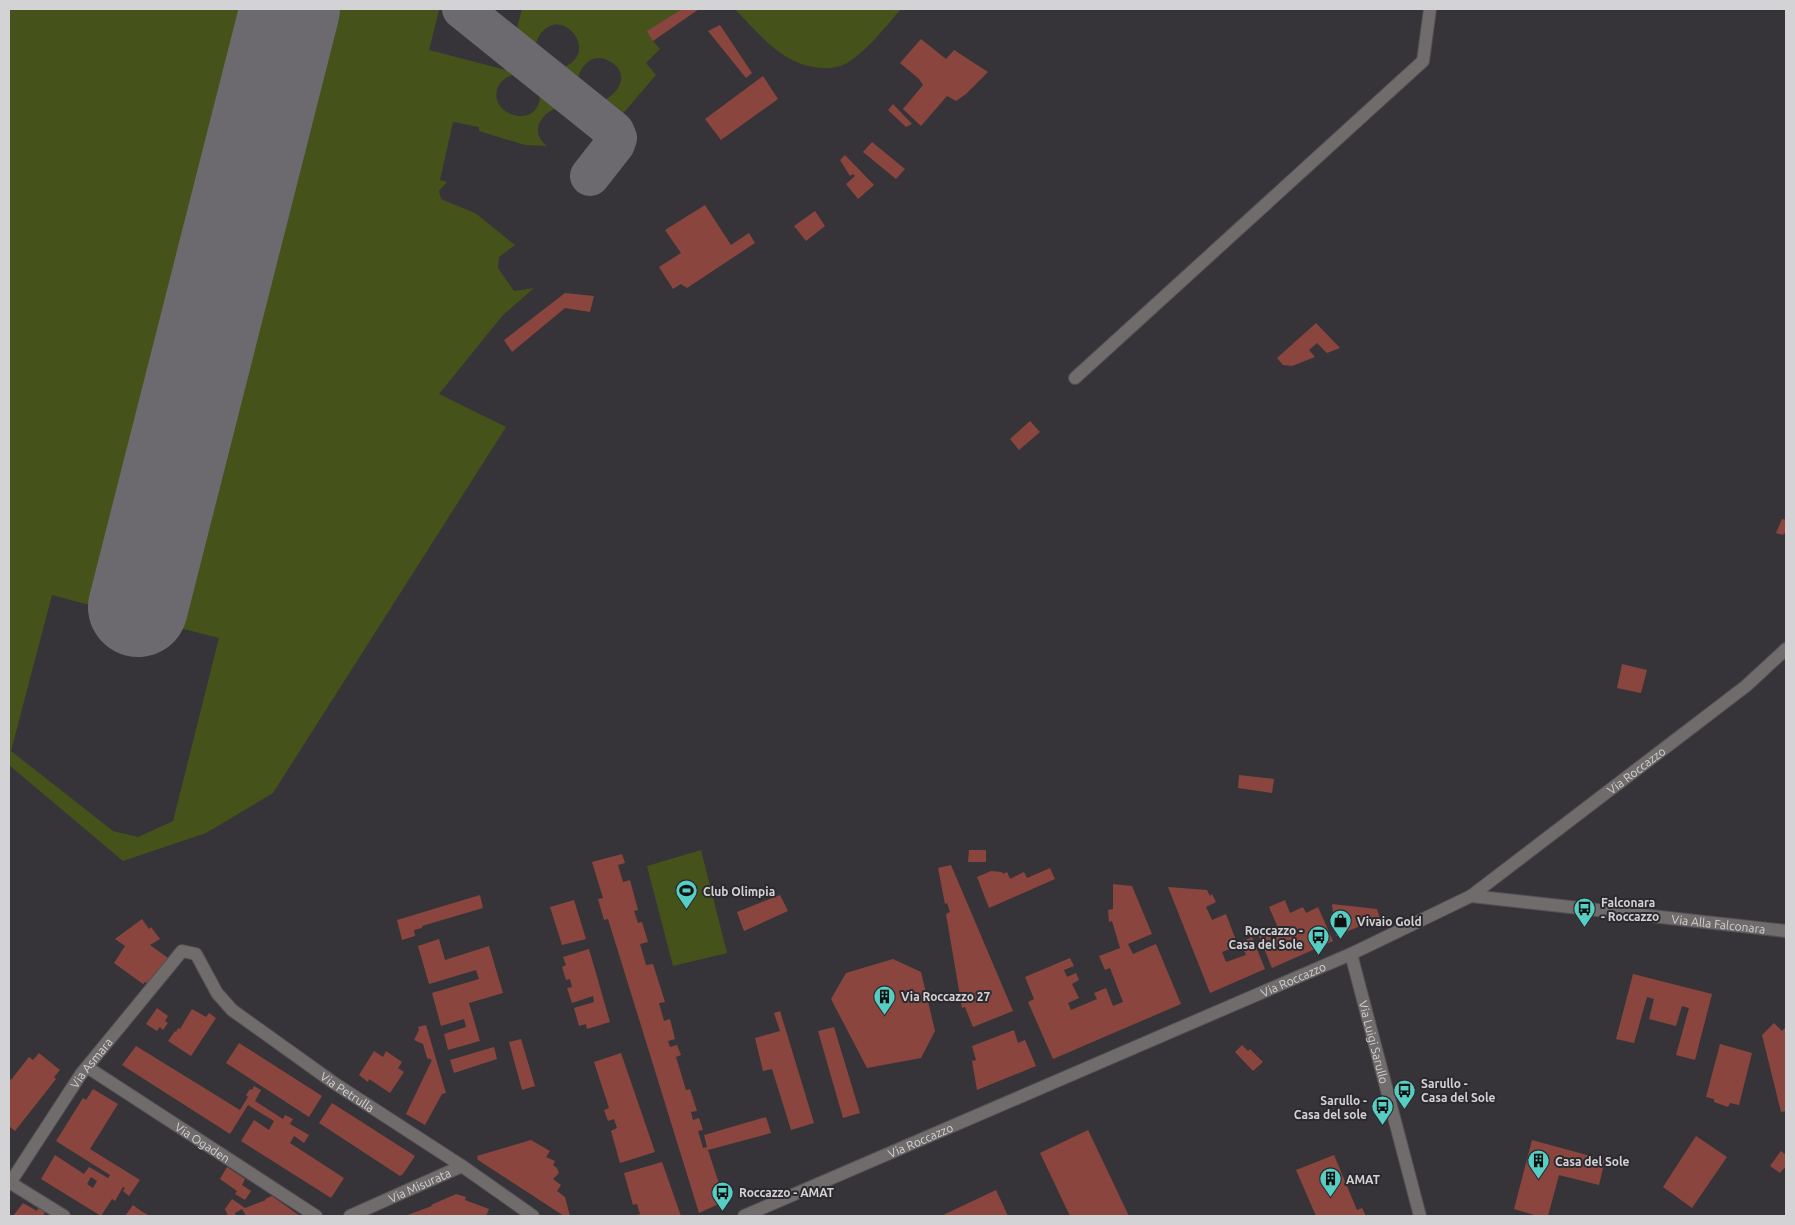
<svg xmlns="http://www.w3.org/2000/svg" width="1795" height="1225" font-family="Ubuntu,sans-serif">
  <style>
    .green { fill: #45531b }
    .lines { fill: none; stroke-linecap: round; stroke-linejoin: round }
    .taxiway { stroke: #6c6a6e; stroke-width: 40 }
    .runway { stroke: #6c6a6e; stroke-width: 100 }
    .building { fill: #8a463e; fill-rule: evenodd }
    .minor-casing { stroke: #525054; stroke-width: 14 }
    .minor { stroke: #6f6c6b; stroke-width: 12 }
    .labels { text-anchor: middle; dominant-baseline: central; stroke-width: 4; stroke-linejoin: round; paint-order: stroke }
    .street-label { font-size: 12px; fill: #d3d2d4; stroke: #2c2a2e }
    .poi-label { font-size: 12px; font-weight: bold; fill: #d3d2d4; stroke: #2c2a2e; text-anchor: start }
  </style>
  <rect width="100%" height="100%" fill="#363438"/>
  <g class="green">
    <path d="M9 9H247L97 607 52 595 11 751 113 831 138 837 173 821 219 638 180 628 335 9H438L439 10 429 50 506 70 507 66 518 74C510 75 503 78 499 85 483 115 543 134 540 91L562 107C542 110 528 132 547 146L525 145 479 131V127L453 122 440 180 447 182 439 191 441 199 475 213 515 245 499 257 498 268 514 291 534 288 503 315 439 394 506 427 273 793 206 833 123 861 9 765Z"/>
    <path d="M522 9H682L648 31 653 41 660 49 646 63 656 75 619 118 599 102C617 97 632 75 611 62 593 50 578 67 577 84L558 69C604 57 564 4 541 33 537 38 535 44 537 51L515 35Z"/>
    <path d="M735 9H901C885 27 868 50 847 63 840 67 833 68 825 68 785 68 760 35 735 9Z"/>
    <polygon points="701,850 727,953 673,966 647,866"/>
  </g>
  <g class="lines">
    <polyline class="taxiway" points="462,9 614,131 617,138 615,144 590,176"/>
    <polyline class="runway" points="138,607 290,9"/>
  </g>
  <g class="building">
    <polygon points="682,9 699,9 653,41 647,31"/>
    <polygon points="720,25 752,73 746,78 708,31"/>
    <polygon points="921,39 946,59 954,50 988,72 966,94 956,101 947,96 921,126 903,109 923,85 919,79 900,63"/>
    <polygon points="763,76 778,99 721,140 705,119"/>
    <polygon points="893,104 912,124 906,127 888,110"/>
    <polygon points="872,142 905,169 896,179 863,152"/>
    <polygon points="845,155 874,185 858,199 846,184 855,176 853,174 850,176 840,160"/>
    <polygon points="705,205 731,245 749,233 755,243 687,288 681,284 673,289 659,267 681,253 665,230"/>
    <polygon points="815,211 825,226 806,241 794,226"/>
    <polygon points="565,293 594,296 590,312 565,308 512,352 504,340"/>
    <polygon points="1316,323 1340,348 1327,353 1317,343 1309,350 1315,357 1292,366 1283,365 1277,358"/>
    <polygon points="1030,421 1040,432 1019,450 1010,439"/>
    <polygon points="1782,519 1786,520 1786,534 1784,533 1783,535 1776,533"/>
    <polygon points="1622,664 1647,670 1641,693 1617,688"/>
    <polygon points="1239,775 1274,779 1272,793 1238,788"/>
    <polygon points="969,850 986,850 986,862 968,862"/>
    <polygon points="622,854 625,863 618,865 623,882 630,880 638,910 634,911 638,923 642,922 648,942 640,944 646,965 653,964 665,1002 659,1003 664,1021 670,1019 675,1039 668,1041 670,1047 677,1045 681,1055 676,1057 686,1090 690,1089 697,1111 691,1112 693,1120 699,1118 703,1130 698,1131 703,1148 707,1147 704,1135 766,1117 771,1133 708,1150 724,1199 721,1203 699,1213 608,919 604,920 598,899 603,898 592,862"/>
    <polygon points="951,865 1013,1011 973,1027 965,1007 962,1008 946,914 950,912 947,903 945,904 938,868"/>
    <polygon points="1050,868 1055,879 989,908 977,877 991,871 1002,872 1003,874 1007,872 1010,879 1024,872 1027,878"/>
    <polygon points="1113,884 1132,886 1152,934 1128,944 1133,954 1156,944 1181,1004 1053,1059 1028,1002 1034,999 1025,977 1070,958 1074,966 1064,970 1067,977 1076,973 1079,980 1072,984 1079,998 1068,1003 1071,1010 1097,999 1094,993 1106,988 1113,1006 1123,1002 1110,968 1105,970 1099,956 1120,948 1112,921 1109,922 1108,910 1113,909"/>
    <polygon points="1168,887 1207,890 1210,896 1212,894 1216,902 1206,907 1212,920 1226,914 1238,946 1222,952 1226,962 1246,955 1241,942 1252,937 1265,969 1210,993"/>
    <polygon points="480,895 483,908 422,926 422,928 414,930 415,936 402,940 397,920"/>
    <polygon points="780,895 788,911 744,931 737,912"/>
    <polygon points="574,900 586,939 562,945 550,907"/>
    <polygon points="1285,900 1290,913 1303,907 1306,913 1318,907 1333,941 1272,968 1259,936 1269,932 1271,940 1281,935 1269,907"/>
    <polygon points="1332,904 1377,909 1380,918 1336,936"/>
    <polygon points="142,919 149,929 151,927 160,939 150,945 168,958 147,983 145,982 143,984 114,963 125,946 115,939"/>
    <polygon points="439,939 445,960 489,946 503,993 469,1003 480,1041 448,1050 444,1034 466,1027 464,1019 441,1026 432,993 479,979 476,970 429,984 418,946"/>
    <polygon points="589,949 610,1022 587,1029 586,1024 579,1026 574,1008 594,1002 593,996 572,1003 567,988 572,987 570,979 566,980 562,967 566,965 563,957"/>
    <polygon points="893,959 921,972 935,1031 921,1058 867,1068 831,999 846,973"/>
    <polygon points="1633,974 1712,994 1695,1060 1676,1055 1689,1008 1682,1006 1676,1026 1649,1019 1654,999 1647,997 1634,1043 1616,1039"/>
    <polygon points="157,1008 168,1016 165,1021 168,1023 163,1030 160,1027 157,1031 146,1024"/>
    <polygon points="192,1009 206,1017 209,1013 216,1018 191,1056 168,1041 175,1031 176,1032 178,1028 180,1029"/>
    <polygon points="780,1011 814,1123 791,1130 772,1069 763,1071 755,1038 780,1031 774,1013"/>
    <polygon points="1774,1023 1782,1031 1786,1027 1786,1111 1781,1112 1762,1035"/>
    <polygon points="426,1025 446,1093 442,1094 425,1125 406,1114 432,1060 427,1058 423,1044 414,1040 419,1030 418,1027"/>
    <polygon points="834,1027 860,1113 843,1118 818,1031"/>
    <polygon points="1014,1030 1018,1043 1025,1040 1036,1066 977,1090 972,1061 976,1060 972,1046"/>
    <polygon points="521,1039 535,1086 522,1090 509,1042"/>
    <polygon points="239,1043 322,1096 309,1117 226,1063"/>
    <polygon points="1720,1044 1752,1053 1739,1105 1730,1103 1728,1107 1714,1102 1714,1099 1706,1097"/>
    <polygon points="1242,1045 1248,1051 1250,1049 1263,1062 1253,1071 1235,1052"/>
    <polygon points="136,1046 240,1110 248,1097 246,1095 250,1089 252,1090 254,1086 261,1090 255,1101 283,1119 285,1115 293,1119 290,1124 309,1135 304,1143 294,1136 290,1143 344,1178 331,1198 241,1141 254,1120 269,1130 274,1121 248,1105 230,1134 122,1065"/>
    <polygon points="494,1047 497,1059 454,1073 450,1060"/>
    <polygon points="374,1051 383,1057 386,1051 402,1062 398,1068 404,1072 390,1093 369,1079 368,1082 359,1075"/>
    <polygon points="39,1053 60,1070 54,1077 56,1079 15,1131 9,1126 9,1078 11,1080 29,1057 33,1060"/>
    <polygon points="621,1053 655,1152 620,1163 611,1131 617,1128 614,1119 608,1121 604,1110 609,1108 594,1062"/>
    <path d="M93 1089 118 1104 90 1149 140 1180 129 1196 123 1191 125 1188 123 1187 115 1201 112 1199 101 1216 41 1179 55 1155 84 1174 89 1167 108 1178 110 1175 56 1141 83 1098 86 1100ZM91 1177 97 1181 93 1188 87 1184Z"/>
    <polygon points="332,1103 415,1156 403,1174 400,1176 319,1123"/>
    <polygon points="1088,1130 1129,1216 1070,1216 1040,1153"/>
    <polygon points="1696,1136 1727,1157 1692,1208 1663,1187"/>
    <polygon points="531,1140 550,1151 546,1157 555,1161 553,1165 557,1168 559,1173 553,1179 561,1185 557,1191 565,1197 570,1216 564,1216 478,1160 477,1156"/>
    <polygon points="1532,1140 1605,1160 1599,1185 1559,1175 1548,1216 1538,1216 1514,1209"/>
    <polygon points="1781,1151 1786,1155 1786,1166 1780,1173 1770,1166"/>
    <polygon points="1334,1155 1357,1210 1362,1208 1366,1216 1316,1216 1296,1170"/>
    <polygon points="662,1162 681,1216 634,1216 640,1214 637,1204 633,1205 624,1173"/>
    <polygon points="227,1167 245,1179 242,1185 251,1191 245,1200 235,1194 237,1191 220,1179"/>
    <polygon points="996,1190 1008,1216 941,1216"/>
    <polygon points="456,1194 466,1197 465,1200 489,1209 486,1216 405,1216 432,1206 431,1205"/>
    <polygon points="272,1196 300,1216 246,1216 242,1209 235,1213 236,1216 228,1216 225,1209 232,1199 245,1208 266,1200 265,1199"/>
    <polygon points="23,1203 37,1211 38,1208 45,1212 43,1216 13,1216"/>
    <polygon points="133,1205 141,1211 150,1216 125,1216"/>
  </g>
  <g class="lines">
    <defs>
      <g id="minor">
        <polyline points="1075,378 1423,61 1430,9"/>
        <path id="s1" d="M1471 896 1786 931"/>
        <path id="s2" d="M1351 954 1420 1216"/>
        <path id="s3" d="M87 1067 316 1216"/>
        <polyline points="9,1182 64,1216"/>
        <path id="s4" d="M10 1183 81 1074 182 951 196 954 217 993 232 1010 334 1083 462 1166 533 1216"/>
        <path id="s5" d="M350 1216 462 1166"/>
        <path id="s6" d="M744 1216 1351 954 1471 896 1746 686 1786 649"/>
      </g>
    </defs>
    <use href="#minor" class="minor-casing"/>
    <use href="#minor" class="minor"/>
  </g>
  <defs>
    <symbol id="stadium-pin" viewBox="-11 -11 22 30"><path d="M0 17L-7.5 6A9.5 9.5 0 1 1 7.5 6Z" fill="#56cec3" stroke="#2c2a2e"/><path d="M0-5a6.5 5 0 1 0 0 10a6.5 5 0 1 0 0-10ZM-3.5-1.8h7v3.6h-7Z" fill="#111"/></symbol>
    <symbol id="bus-pin" viewBox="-11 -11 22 30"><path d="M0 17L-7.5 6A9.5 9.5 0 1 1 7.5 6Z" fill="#56cec3" stroke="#2c2a2e"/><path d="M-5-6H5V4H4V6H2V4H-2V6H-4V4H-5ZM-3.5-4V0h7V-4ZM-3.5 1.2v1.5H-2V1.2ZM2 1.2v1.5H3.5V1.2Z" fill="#111"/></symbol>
    <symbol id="shop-pin" viewBox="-11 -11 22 30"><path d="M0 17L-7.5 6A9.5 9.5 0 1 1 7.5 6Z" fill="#56cec3" stroke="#2c2a2e"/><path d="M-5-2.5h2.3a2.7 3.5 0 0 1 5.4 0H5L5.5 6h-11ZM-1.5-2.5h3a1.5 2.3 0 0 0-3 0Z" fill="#111"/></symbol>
    <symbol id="building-pin" viewBox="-11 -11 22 30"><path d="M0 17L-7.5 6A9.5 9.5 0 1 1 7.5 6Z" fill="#56cec3" stroke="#2c2a2e"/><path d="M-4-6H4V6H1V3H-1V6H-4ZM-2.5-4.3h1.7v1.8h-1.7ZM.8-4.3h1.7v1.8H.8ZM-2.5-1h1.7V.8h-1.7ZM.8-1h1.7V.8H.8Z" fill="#111"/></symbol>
  </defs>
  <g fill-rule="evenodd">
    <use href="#stadium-pin" x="674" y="878" width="25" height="34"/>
    <use href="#bus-pin" x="1572" y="896" width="25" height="34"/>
    <use href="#shop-pin" x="1328" y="908" width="25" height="34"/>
    <use href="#bus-pin" x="1306" y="924" width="25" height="34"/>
    <use href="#building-pin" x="872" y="984" width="25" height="34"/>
    <use href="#bus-pin" x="1392" y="1078" width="25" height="34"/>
    <use href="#bus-pin" x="1370" y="1094" width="25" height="34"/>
    <use href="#building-pin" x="1526" y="1148" width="25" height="34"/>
    <use href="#building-pin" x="1318" y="1166" width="25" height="34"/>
    <use href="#bus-pin" x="710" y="1180" width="25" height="34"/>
  </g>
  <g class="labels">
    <g class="street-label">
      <text stroke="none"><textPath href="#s6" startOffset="1002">Via Roccazzo</textPath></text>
      <text stroke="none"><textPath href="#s1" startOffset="249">Via Alla Falconara</textPath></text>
      <text stroke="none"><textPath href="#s6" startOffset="598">Via Roccazzo</textPath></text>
      <text stroke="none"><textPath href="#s2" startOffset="91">Via Luigi Sarullo</textPath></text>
      <text stroke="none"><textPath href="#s4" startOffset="145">Via Asmara</textPath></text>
      <text stroke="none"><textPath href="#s4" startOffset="512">Via Petrulla</textPath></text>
      <text stroke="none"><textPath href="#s6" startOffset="192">Via Roccazzo</textPath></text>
      <text stroke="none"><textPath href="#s3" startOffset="138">Via Ogaden</textPath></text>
      <text stroke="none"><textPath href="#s5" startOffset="76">Via Misurata</textPath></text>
    </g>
    <g class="poi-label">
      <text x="703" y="891">Club Olimpia</text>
      <text x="1601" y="902">Falconara<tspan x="1601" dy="14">- Roccazzo</tspan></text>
      <text x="1357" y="921">Vivaio Gold</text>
      <text x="1303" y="930" text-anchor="end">Roccazzo -<tspan x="1303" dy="14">Casa del Sole</tspan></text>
      <text x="901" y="996">Via Roccazzo 27</text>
      <text x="1421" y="1083">Sarullo -<tspan x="1421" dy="14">Casa del Sole</tspan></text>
      <text x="1367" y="1100" text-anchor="end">Sarullo -<tspan x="1367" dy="14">Casa del sole</tspan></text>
      <text x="1555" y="1161">Casa del Sole</text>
      <text x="1346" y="1179">AMAT</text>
      <text x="739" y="1192">Roccazzo - AMAT</text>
    </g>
  </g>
  <rect width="1795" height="1225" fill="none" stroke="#d3d2d4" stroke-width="20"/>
</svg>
